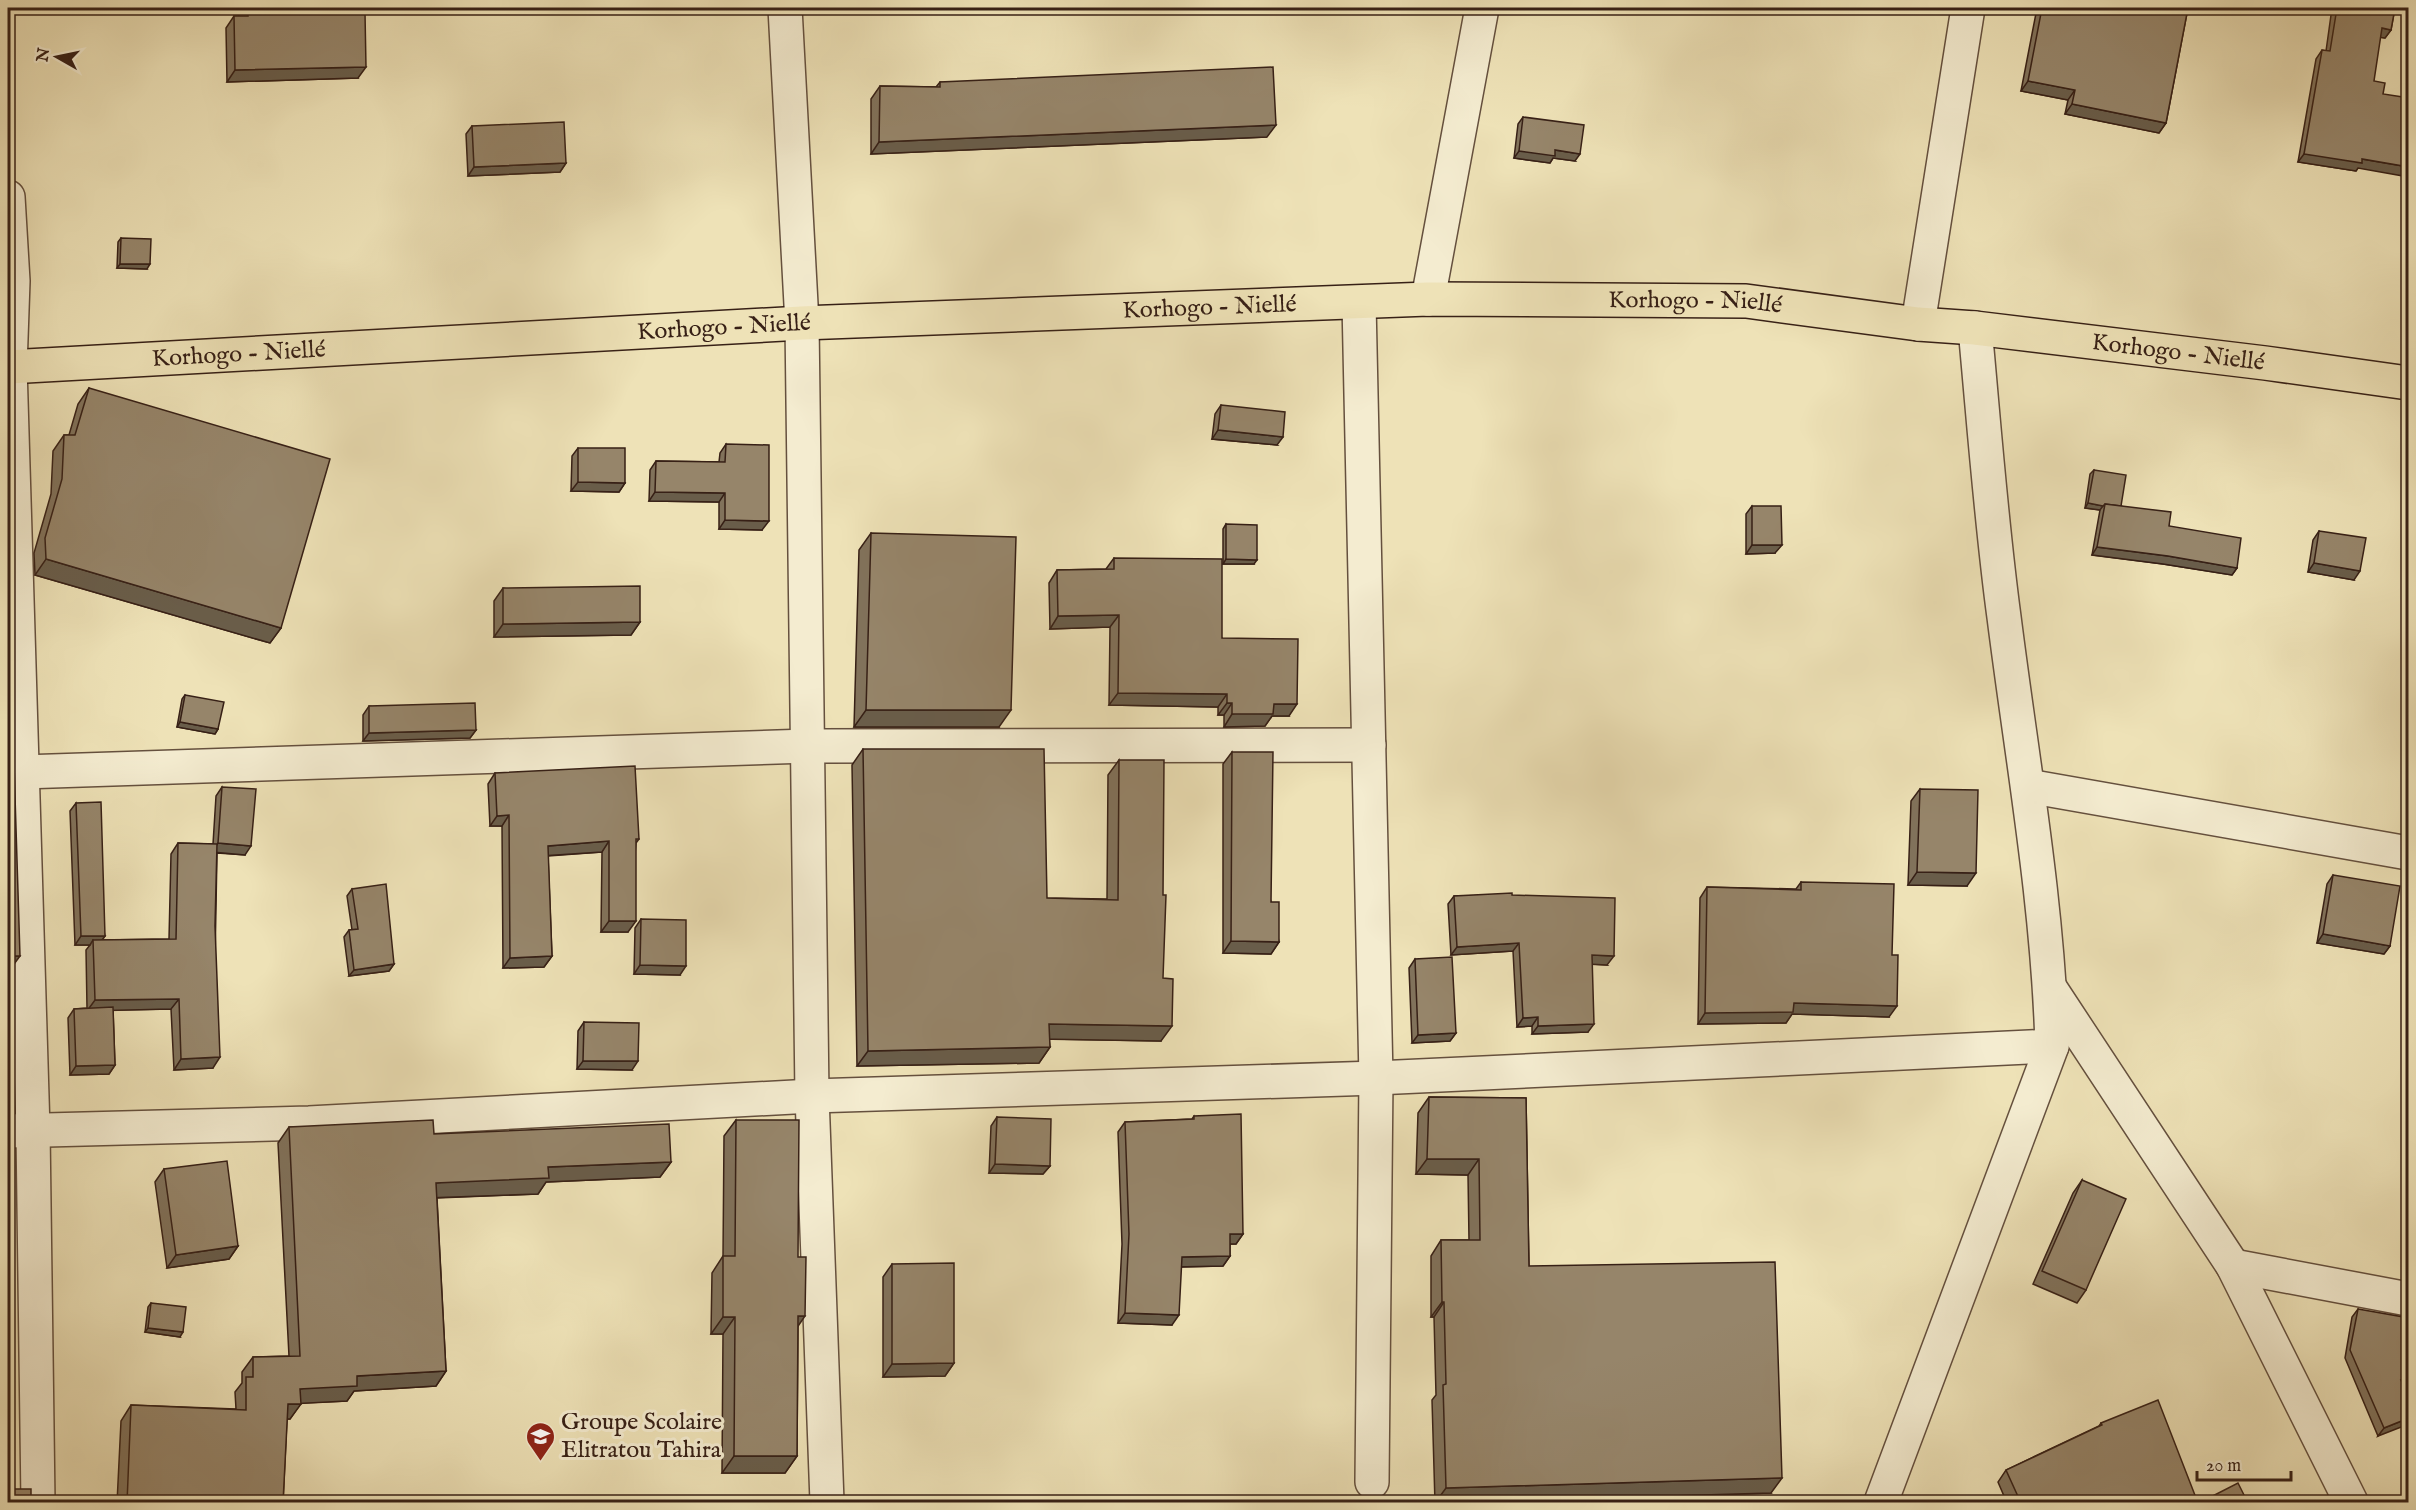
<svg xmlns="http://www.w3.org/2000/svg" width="2416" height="1510" font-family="'IM FELL English',serif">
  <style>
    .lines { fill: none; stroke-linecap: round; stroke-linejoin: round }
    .minor-casing { stroke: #65503e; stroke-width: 36 }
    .major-casing { stroke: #372016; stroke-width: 36 }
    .minor { stroke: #f4ecd0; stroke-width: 33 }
    .major { stroke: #eee2b7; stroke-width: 33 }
    .wall { fill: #81725b; stroke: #372016; stroke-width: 1.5 }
    .shaded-wall { fill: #695d4a; stroke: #372016; stroke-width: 1.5 }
    .building { fill: #96856a; stroke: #372016; stroke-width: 1.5 }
    .labels { text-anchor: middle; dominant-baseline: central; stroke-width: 6; stroke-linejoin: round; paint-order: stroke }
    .street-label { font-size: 24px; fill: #372016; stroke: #f4ecd0 }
    .poi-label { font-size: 24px; fill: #372016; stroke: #f4ecd0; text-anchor: start }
  </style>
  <rect width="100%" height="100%" fill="#eee2b7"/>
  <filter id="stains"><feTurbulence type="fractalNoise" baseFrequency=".00333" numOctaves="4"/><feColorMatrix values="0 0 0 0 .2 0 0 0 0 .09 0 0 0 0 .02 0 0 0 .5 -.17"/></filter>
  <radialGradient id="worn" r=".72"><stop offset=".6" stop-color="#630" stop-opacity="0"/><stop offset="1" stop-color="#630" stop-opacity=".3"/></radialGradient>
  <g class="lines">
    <defs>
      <g id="minor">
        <polyline points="785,8 802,323 812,1096 827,1502"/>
        <polyline points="8,197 13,281 10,367 33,1130 38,1502"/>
        <polyline points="1428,299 1482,8"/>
        <polyline points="1359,303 1376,1078 1372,1482"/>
        <polyline points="1918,324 1968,8"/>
        <polyline points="22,772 808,746 1369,745"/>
        <polyline points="2028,786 2408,853"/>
        <polyline points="2050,988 2233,1266 2351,1502"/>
        <polyline points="8,1131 309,1123 812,1096 1376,1078 2052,1046"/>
        <polyline points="2233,1266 2408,1299"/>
        <path d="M1881 1502 2052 1046C2048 902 2022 760 2004 617 1991 521 1984 424 1975 328"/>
      </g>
      <g id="major">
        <path id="s1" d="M8 367 802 323 1428 299 1746 301 1918 324 1975 328 2265 363 2408 383"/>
      </g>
    </defs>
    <use href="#minor" class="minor-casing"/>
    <use href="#major" class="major-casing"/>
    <use href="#minor" class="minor"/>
    <use href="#major" class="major"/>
  </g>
  <g class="wall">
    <polygon points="239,8 303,8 303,14 358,78 227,82 226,28 234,16 239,16"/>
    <polygon points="2037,8 2188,8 2166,123 2159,133 2065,114 2068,100 2021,91"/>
    <polygon points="2332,8 2395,8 2391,30 2385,38 2380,37 2358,168 2356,171 2298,162 2316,59 2322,50 2326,51"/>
    <polygon points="940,82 1267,137 871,154 871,99 880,86 936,87"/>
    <polygon points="1523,117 1575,161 1553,158 1550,163 1514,158 1518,124"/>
    <polygon points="472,126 566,163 560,172 468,176 466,134"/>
    <polygon points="121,238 147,269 117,268 118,242"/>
    <polygon points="89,388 281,628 270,643 35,575 34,553 51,494 53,451 64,435 69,435 78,404"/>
    <polygon points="1221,405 1277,445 1212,439 1215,414"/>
    <polygon points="726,444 762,530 719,529 719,502 649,501 650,470 656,461 719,462 720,453"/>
    <polygon points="578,448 625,483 619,492 571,491 572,456"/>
    <polygon points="2094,470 2121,506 2169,526 2237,568 2232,575 2163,564 2092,555 2100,510 2085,508 2090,474"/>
    <polygon points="1752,506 1775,553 1746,554 1746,514"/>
    <polygon points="1226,524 1254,564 1223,564 1223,529"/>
    <polygon points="2319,531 2354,580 2308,572 2313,540"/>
    <polygon points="871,533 999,727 854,727 859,550"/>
    <polygon points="1114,558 1222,638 1289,716 1272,716 1265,726 1224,727 1224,715 1218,715 1218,707 1109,705 1110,627 1050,629 1049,583 1057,570 1106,569"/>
    <polygon points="503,588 640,622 631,635 494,637 494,601"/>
    <polygon points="185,695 218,729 215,734 177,727 182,699"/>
    <polygon points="369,706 476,730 470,738 363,741 363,715"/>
    <polygon points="863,749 1047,898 1107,899 1108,775 1119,760 1161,1041 1049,1039 1050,1047 1039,1063 857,1066 852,765"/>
    <polygon points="1232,752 1271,902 1279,942 1271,954 1223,953 1223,764"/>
    <polygon points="495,773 639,839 636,843 628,932 601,932 602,852 548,856 552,956 544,967 503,968 502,826 490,826 488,784"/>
    <polygon points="222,787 245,855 217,853 213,1068 174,1070 171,1009 113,1010 115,1065 109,1074 70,1075 68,1018 74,1009 87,1008 86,950 90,945 75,945 70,811 76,803 105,936 102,940 169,939 171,854 178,843 213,844 216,796"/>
    <polygon points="1920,789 1967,886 1908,885 1911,801"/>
    <polygon points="2333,875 2390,946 2384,954 2317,943 2327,884"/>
    <polygon points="1801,882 1889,1017 1792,1014 1786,1023 1698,1024 1700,898 1707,887 1796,889"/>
    <polygon points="352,889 394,964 389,971 349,976 344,937 349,930 352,930 347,896"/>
    <polygon points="1512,895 1607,965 1592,964 1588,1032 1532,1034 1532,1026 1517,1027 1513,951 1451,955 1448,904 1454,896"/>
    <polygon points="641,919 680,975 634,974 635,928"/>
    <polygon points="1415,959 1456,1033 1450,1041 1412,1043 1409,968"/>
    <polygon points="584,1022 632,1070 577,1069 578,1031"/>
    <polygon points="1429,1097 1526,1098 1529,1266 1771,1493 1435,1503 1432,1400 1436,1395 1434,1317 1431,1317 1431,1256 1441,1240 1469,1240 1468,1175 1416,1174 1418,1113"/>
    <polygon points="1194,1116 1243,1234 1236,1244 1230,1244 1230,1256 1223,1266 1181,1267 1172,1325 1118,1323 1122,1244 1118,1132 1125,1122 1192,1119"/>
    <polygon points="997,1117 1050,1166 1043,1174 989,1173 991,1126"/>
    <polygon points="736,1120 798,1326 797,1456 785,1473 722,1473 723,1334 711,1334 712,1273 723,1256 724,1136"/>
    <polygon points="289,1127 434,1134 671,1162 660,1177 546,1182 538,1194 437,1198 446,1371 436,1386 354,1391 347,1401 301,1403 290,1419 287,1419 283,1503 117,1503 121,1421 131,1405 236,1409 235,1392 242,1383 242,1372 253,1357 289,1356 278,1143"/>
    <polygon points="164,1169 238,1246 229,1259 167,1268 155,1182"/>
    <polygon points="2082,1180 2086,1290 2077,1303 2033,1284 2073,1193"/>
    <polygon points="892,1264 954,1363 945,1376 883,1377 883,1277"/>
    <polygon points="151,1303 180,1337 145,1332 148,1307"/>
    <polygon points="2358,1309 2409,1391 2405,1390 2409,1400 2378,1436 2345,1358 2352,1317"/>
    <polygon points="2101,1423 2198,1503 2007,1503 1998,1482 2006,1470 2099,1426"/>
  </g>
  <g class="shaded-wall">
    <polygon points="2382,28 2391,30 2385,38 2376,37"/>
    <polygon points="366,67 358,78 227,82 235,70"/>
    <polygon points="2028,81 2075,90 2068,100 2021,91"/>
    <polygon points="2072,104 2166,123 2159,133 2065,114"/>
    <polygon points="1276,125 1267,137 871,154 879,142"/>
    <polygon points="1555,150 1580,154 1575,161 1553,158 1550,163 1514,158 1519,151"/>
    <polygon points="2304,154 2362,159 2409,167 2409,177 2358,168 2356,171 2298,162"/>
    <polygon points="566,163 560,172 468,176 474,167"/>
    <polygon points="120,264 150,264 147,269 117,268"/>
    <polygon points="1218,430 1283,437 1277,445 1212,439"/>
    <polygon points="578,482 625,483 619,492 571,491"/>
    <polygon points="655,492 725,493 719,502 649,501"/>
    <polygon points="2088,503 2103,506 2100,510 2085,508"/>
    <polygon points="725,520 769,521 762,530 719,529"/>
    <polygon points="1752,545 1782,545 1775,553 1746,554"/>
    <polygon points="2097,547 2168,556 2237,568 2232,575 2163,564 2092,555"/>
    <polygon points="46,559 281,628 270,643 35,575"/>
    <polygon points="1226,559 1257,560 1254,564 1223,564"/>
    <polygon points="2314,563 2360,571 2354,580 2308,572"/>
    <polygon points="1119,615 1110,627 1050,629 1058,616"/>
    <polygon points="640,622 631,635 494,637 503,624"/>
    <polygon points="1118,693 1227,694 1218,707 1109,705"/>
    <polygon points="1227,703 1232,703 1224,715 1218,715"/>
    <polygon points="1274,704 1297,704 1289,716 1272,716 1265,726 1224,727 1232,714"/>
    <polygon points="866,710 1011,710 999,727 854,727"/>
    <polygon points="180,722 218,729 215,734 177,727"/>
    <polygon points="476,730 470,738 363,741 369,733"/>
    <polygon points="509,815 502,826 490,826 497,816"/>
    <polygon points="609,841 602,852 541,856 548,846"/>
    <polygon points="218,843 251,846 245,855 212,852"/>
    <polygon points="1917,872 1976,873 1967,886 1908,885"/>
    <polygon points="609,921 636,921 628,932 601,932"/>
    <polygon points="2323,934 2390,946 2384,954 2317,943"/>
    <polygon points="81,936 105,936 99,944 93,940 90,945 75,945"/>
    <polygon points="1231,941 1279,942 1271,954 1223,953"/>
    <polygon points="1519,943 1513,951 1451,955 1457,947"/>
    <polygon points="1592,955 1614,956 1607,965 1586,964"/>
    <polygon points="8,956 20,956 9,971 8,971"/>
    <polygon points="552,956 544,967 503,968 510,958"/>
    <polygon points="394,964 389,971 349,976 354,970"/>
    <polygon points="640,965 686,966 680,975 634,974"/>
    <polygon points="179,999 171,1009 87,1011 95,1000"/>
    <polygon points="1794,1003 1897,1006 1889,1017 1792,1014 1786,1023 1698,1024 1705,1013"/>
    <polygon points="1538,1017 1532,1026 1517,1027 1523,1018"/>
    <polygon points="1049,1024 1172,1026 1161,1041 1038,1039"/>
    <polygon points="1594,1024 1588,1032 1532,1034 1538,1026"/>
    <polygon points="1456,1033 1450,1041 1412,1043 1418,1035"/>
    <polygon points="1050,1047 1039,1063 857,1066 868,1051"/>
    <polygon points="220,1057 213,1068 174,1070 181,1059"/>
    <polygon points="583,1061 638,1061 632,1070 577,1069"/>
    <polygon points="115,1065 109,1074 70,1075 76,1066"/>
    <polygon points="1427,1159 1479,1159 1468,1175 1416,1174"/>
    <polygon points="671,1162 660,1177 546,1182 538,1194 426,1198 436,1183 548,1167"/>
    <polygon points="995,1164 1050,1166 1043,1174 989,1173"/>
    <polygon points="1230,1234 1243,1234 1236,1244 1223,1244"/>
    <polygon points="238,1246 229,1259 167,1268 176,1255"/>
    <polygon points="1230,1256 1223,1266 1175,1267 1182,1257"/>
    <polygon points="1442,1302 1444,1302 1434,1317 1431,1317"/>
    <polygon points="1125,1313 1179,1315 1172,1325 1118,1323"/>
    <polygon points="798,1316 805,1316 794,1332"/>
    <polygon points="723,1317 735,1317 723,1334 711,1334"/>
    <polygon points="148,1328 183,1332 180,1337 145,1332"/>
    <polygon points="954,1363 945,1376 883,1377 892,1364"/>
    <polygon points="446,1371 436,1386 354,1391 347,1401 290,1404 300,1389 357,1376"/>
    <polygon points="2401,1380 2409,1382 2409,1391 2395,1389"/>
    <polygon points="288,1404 301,1404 290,1419 277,1419"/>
    <polygon points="2409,1418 2409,1424 2378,1436 2384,1428"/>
    <polygon points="734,1456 797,1456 785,1473 722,1473"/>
    <polygon points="1782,1478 1771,1493 1435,1503 1446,1488"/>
  </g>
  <g class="building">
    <polygon points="248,8 303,8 303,14 365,13 366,67 235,70 234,16 248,16"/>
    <polygon points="2042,8 2188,8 2166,123 2072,104 2075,90 2028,81"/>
    <polygon points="2337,8 2395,8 2391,30 2382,28 2374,81 2385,83 2383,94 2409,98 2409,167 2362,159 2362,163 2304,154 2322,50 2330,51"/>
    <polygon points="1273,67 1276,125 879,142 880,86 940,87 940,82"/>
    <polygon points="1523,117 1584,125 1580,154 1555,150 1555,156 1519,151"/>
    <polygon points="564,122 566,163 474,167 472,126"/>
    <polygon points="121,238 151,239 150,264 120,264"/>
    <polygon points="89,388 330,459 281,628 46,559 45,538 62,479 64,435 75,435"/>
    <polygon points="1221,405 1285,412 1283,437 1218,430"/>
    <polygon points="726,444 769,445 769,521 725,520 725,493 655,492 656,461 725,462"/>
    <polygon points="578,448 625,448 625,483 578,482"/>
    <polygon points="2094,470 2126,475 2121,506 2105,504 2103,506 2088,503"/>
    <polygon points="2105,504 2171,512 2169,526 2241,538 2237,568 2168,556 2097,547"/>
    <polygon points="1752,506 1781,506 1782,545 1752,545"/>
    <polygon points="1226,524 1257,525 1257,560 1226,559"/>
    <polygon points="2319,531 2366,538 2360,571 2314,563"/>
    <polygon points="871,533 1016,537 1011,710 866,710"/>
    <polygon points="1114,558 1222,559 1222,638 1298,639 1297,704 1274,704 1273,714 1232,714 1232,703 1227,703 1227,694 1118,693 1119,615 1058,616 1057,570 1114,569"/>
    <polygon points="640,586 640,622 503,624 503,588"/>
    <polygon points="8,604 9,604 20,956 8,956"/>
    <polygon points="185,695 224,702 218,729 180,722"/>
    <polygon points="475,703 476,730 369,733 369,706"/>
    <polygon points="863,749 1044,749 1047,898 1118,900 1119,760 1164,760 1163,895 1166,895 1163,978 1173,979 1172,1026 1049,1024 1050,1047 868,1051"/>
    <polygon points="1232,752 1273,752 1271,902 1279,902 1279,942 1231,941"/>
    <polygon points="635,766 639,839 636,839 636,921 609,921 609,841 548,846 552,956 510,958 509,815 497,816 495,773"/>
    <polygon points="222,787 256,789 251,846 218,843"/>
    <polygon points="1920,789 1978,790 1976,873 1917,872"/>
    <polygon points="101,802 105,936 81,936 76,803"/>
    <polygon points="178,843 217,844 215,926 220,1057 181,1059 179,999 95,1000 93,940 176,939"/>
    <polygon points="2333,875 2400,886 2390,946 2323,934"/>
    <polygon points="1801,882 1894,884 1892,955 1898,955 1897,1006 1794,1003 1793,1012 1705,1013 1707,887 1801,890"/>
    <polygon points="386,884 394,964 354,970 349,930 358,929 352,889"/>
    <polygon points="1512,893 1512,895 1615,898 1614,956 1592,955 1594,1024 1538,1026 1538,1017 1523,1018 1519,943 1457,947 1454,896"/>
    <polygon points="641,919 686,920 686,966 640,965"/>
    <polygon points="1452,957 1456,1033 1418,1035 1415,959"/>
    <polygon points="113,1007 115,1065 76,1066 74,1009"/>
    <polygon points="584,1022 639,1023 638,1061 583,1061"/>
    <polygon points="1429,1097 1526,1098 1529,1266 1775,1262 1782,1478 1446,1488 1443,1385 1446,1384 1444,1302 1442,1302 1441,1240 1480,1240 1479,1159 1427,1159"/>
    <polygon points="1241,1114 1243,1234 1230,1234 1230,1256 1182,1257 1179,1315 1125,1313 1129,1234 1125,1122 1194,1119 1194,1116"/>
    <polygon points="997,1117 1051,1119 1050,1166 995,1164"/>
    <polygon points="433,1120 434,1134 669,1124 671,1162 548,1167 549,1178 436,1183 446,1371 357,1376 357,1386 300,1389 301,1404 288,1404 283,1503 127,1503 131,1405 246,1410 246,1377 253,1377 253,1357 300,1356 289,1127"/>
    <polygon points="736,1120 799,1120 798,1257 806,1257 805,1316 798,1316 797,1456 734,1456 735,1317 723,1317 723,1256 735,1256"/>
    <polygon points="8,1134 10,1135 8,1169"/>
    <polygon points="227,1161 238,1246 176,1255 164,1169"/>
    <polygon points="2082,1180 2126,1199 2086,1290 2042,1271"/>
    <polygon points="954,1263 954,1363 892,1364 892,1264"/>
    <polygon points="151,1303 186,1307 183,1332 148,1328"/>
    <polygon points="2358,1309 2409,1318 2409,1382 2401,1380 2409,1400 2409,1418 2384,1428 2350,1350"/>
    <polygon points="2158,1400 2198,1503 2046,1503 2045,1501 2041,1503 2021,1503 2006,1470 2102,1425 2101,1423"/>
    <polygon points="8,1479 15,1489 31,1489 31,1503 8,1503"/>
    <polygon points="2238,1483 2248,1503 2199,1503"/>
  </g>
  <defs>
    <symbol id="school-pin" viewBox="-11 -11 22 30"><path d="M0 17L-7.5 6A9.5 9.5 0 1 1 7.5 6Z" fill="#8f2418" stroke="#f4ecd0"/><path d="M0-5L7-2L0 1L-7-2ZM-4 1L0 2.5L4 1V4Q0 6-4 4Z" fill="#fff"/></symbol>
  </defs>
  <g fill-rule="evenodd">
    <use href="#school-pin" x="524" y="1420" width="33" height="45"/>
  </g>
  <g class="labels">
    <g class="street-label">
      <text stroke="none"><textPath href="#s1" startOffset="1689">Korhogo - Niellé</textPath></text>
      <text stroke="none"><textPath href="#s1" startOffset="1203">Korhogo - Niellé</textPath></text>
      <text stroke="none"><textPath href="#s1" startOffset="717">Korhogo - Niellé</textPath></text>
      <text stroke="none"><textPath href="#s1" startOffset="2175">Korhogo - Niellé</textPath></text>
      <text stroke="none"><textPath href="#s1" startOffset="231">Korhogo - Niellé</textPath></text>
    </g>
    <g class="poi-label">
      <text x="561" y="1422">Groupe Scolaire<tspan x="561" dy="28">Elitratou Tahira</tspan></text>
    </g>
  </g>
  <rect width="2416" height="1510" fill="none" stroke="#eee2b7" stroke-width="30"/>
  <rect x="9" y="9" width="2398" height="1492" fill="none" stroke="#372016" stroke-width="3"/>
  <rect x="15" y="15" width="2386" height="1480" fill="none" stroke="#372016" stroke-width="1.5"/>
  <g transform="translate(57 57) rotate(279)" stroke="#f4ecd0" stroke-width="4.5" paint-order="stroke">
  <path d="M0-4.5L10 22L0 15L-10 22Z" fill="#372016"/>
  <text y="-9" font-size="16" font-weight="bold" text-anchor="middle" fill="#372016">N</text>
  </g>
  <path d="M2197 1471v9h94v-9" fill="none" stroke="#372016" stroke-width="3"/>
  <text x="2206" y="1471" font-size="18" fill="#372016" stroke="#f4ecd0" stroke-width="4.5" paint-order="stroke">20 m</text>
  <rect width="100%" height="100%" filter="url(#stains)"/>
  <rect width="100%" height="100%" fill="url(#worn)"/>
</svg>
